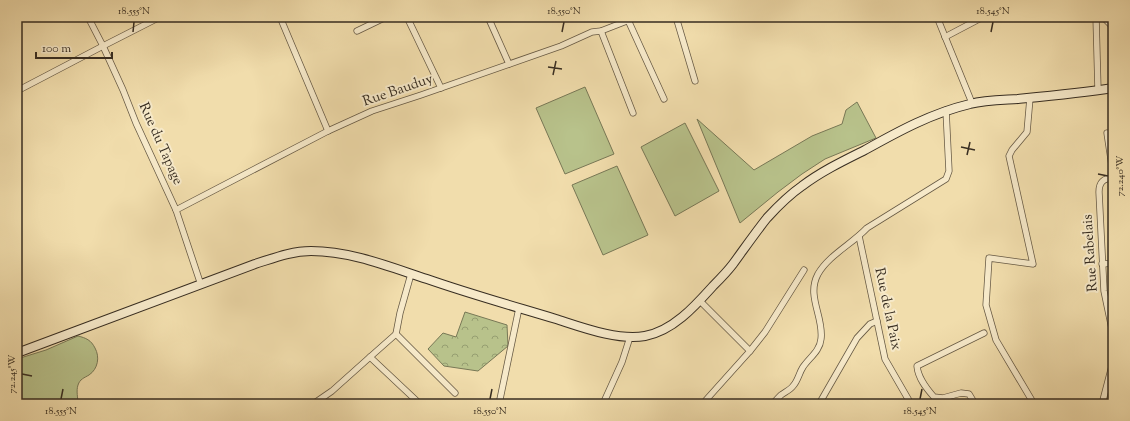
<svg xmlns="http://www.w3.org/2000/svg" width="1130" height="421" font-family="'Sorts Mill Goudy',serif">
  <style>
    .grass { fill: #b8c28b; stroke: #787856 }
    .forest { fill: url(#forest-crowns); stroke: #787856 }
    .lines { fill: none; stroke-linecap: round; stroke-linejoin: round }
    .minor-casing { stroke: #665944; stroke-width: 7 }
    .secondary-casing { stroke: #372d21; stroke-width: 10 }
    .minor { stroke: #f6e9c9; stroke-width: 5.5 }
    .secondary { stroke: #f6e9c9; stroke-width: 8 }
    .ticks { fill: none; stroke: #372d21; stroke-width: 1.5 }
    .labels { text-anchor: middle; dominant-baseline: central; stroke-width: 4; stroke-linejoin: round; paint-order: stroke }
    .street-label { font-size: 14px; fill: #372d21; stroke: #f6e9c9 }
    .neatline { fill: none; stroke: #372d21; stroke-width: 1.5 }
    .ticks-label { font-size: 10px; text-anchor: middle; fill: #372d21 }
  </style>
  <defs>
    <pattern id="forest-crowns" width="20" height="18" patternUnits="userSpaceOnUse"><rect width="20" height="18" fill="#b8c28b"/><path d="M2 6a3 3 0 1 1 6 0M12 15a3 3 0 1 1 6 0" fill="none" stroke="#969e71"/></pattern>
  </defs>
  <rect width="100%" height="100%" fill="#f1ddac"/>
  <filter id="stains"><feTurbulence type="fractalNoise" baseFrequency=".005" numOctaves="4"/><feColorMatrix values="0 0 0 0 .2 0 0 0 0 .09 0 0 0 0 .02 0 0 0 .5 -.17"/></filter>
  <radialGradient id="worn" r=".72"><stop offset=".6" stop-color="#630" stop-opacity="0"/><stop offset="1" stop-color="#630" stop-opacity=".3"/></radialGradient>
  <g class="grass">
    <polygon points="585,87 614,154 565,174 536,108"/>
    <polygon points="857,102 876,138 825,159 802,174 778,192 740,223 697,119 754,170 812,136 842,124 846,110"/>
    <polygon points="685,123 719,191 675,216 641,147"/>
    <polygon points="617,166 648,235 603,255 572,185"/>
    <path d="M78 336C86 338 91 340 95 348 100 357 98 369 89 375 84 378 80 379 78 385 76 391 78 398 78 404H17V359L46 350Z"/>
    <polygon points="1113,374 1113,404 1105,404"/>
  </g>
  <polygon class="forest" points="465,312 507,325 508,346 478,371 444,366 428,349 443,333 456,337"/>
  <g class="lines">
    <defs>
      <g id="minor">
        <polyline points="88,17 103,46 123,90 136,123 176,210 201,285"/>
        <polyline points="280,17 328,131"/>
        <polyline points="407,17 441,88"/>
        <polyline points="488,17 509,64"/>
        <polyline points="676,17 695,81"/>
        <polyline points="937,17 972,103"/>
        <polyline points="1096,17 1098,90"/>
        <polyline points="1103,17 1113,27"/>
        <polyline points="628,20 664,99"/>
        <polyline points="357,31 386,17"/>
        <polyline points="601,31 633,113"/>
        <polyline points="945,37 983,17"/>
        <polyline points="17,91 103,46 160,17"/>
        <polyline points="1030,98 1027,132 1012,150 1009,156 1033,264 989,258 986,305 996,340 1034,404"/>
        <polyline points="1107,133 1113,173"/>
        <path d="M1113 178C1103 178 1099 183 1099 192L1104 291 1113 334"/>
        <polyline points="176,210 328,131 372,111 421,95 561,46 592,32 601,31 637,17"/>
        <polyline points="859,236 885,359 911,404"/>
        <polyline points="1102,264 1113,263"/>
        <polyline points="411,274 400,313 396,334 370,357 420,404"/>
        <polyline points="700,301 750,351 706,400 704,404"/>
        <polyline points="396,334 455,393"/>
        <polyline points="750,351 765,332 804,270"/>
        <polyline points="316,402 332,391 370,357"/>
        <polyline points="499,404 519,308"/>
        <polyline points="603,404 622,362 630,337"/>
        <path d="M773 404C775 401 778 398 781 395 785 392 790 390 793 386 798 381 799 373 803 367 809 358 820 351 821 339 824 317 806 296 818 274 829 255 852 244 867 228L946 179 949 171 946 110"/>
        <polyline points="819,404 857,338 870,324 877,321"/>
        <path d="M975 404 969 394 961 393 943 398 934 397C926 388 918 378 917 366L984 333"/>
        <polyline points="1102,404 1113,362"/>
      </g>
      <path id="secondary" d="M17 353 255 264C274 258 291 251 311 251 351 251 390 267 427 279 470 294 513 306 556 319 581 327 618 341 645 336 673 331 695 306 713 286 720 279 727 272 733 264 744 249 755 233 767 218 778 206 789 195 802 186 822 171 843 161 865 150 899 131 932 113 970 104 985 100 1002 100 1018 99 1049 96 1081 93 1113 88"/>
    </defs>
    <use href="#minor" class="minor-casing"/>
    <use href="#secondary" class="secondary-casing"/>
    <use href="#minor" class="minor"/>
    <use href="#secondary" class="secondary"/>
  </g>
  <path class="ticks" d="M133 32 134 22M562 32 564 22M991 32 993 22M548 67 562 69M553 75 556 61M961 147 975 150M967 155 970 142M1098 174 1108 176M22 374 32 376M61 399 63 389M490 399 492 389M920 399 922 389"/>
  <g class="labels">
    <g class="street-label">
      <text transform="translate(398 91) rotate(-19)">Rue Bauduy</text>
      <text transform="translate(160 144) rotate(66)">Rue du Tapage</text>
      <text transform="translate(1091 253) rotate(-94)">Rue Rabelais</text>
      <text transform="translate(887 309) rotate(78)">Rue de la Paix</text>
    </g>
  </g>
  <rect width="1130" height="421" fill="none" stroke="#f1ddac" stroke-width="44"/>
  <path d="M36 52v6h76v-6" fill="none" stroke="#372d21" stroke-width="2"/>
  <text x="42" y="52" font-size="12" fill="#372d21" stroke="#f6e9c9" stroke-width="3" paint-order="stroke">100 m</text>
  <rect x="22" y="22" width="1086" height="377" class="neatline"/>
  <g class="ticks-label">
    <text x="134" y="14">18.555°N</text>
    <text x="564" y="14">18.550°N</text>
    <text x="993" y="14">18.545°N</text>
    <text transform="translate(1119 176) rotate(-90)" y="4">72.240°W</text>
    <text transform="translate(11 374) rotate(-90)" y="4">72.245°W</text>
    <text x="61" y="414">18.555°N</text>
    <text x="490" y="414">18.550°N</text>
    <text x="920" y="414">18.545°N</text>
  </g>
  <rect width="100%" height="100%" filter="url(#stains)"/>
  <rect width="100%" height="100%" fill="url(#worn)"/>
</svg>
